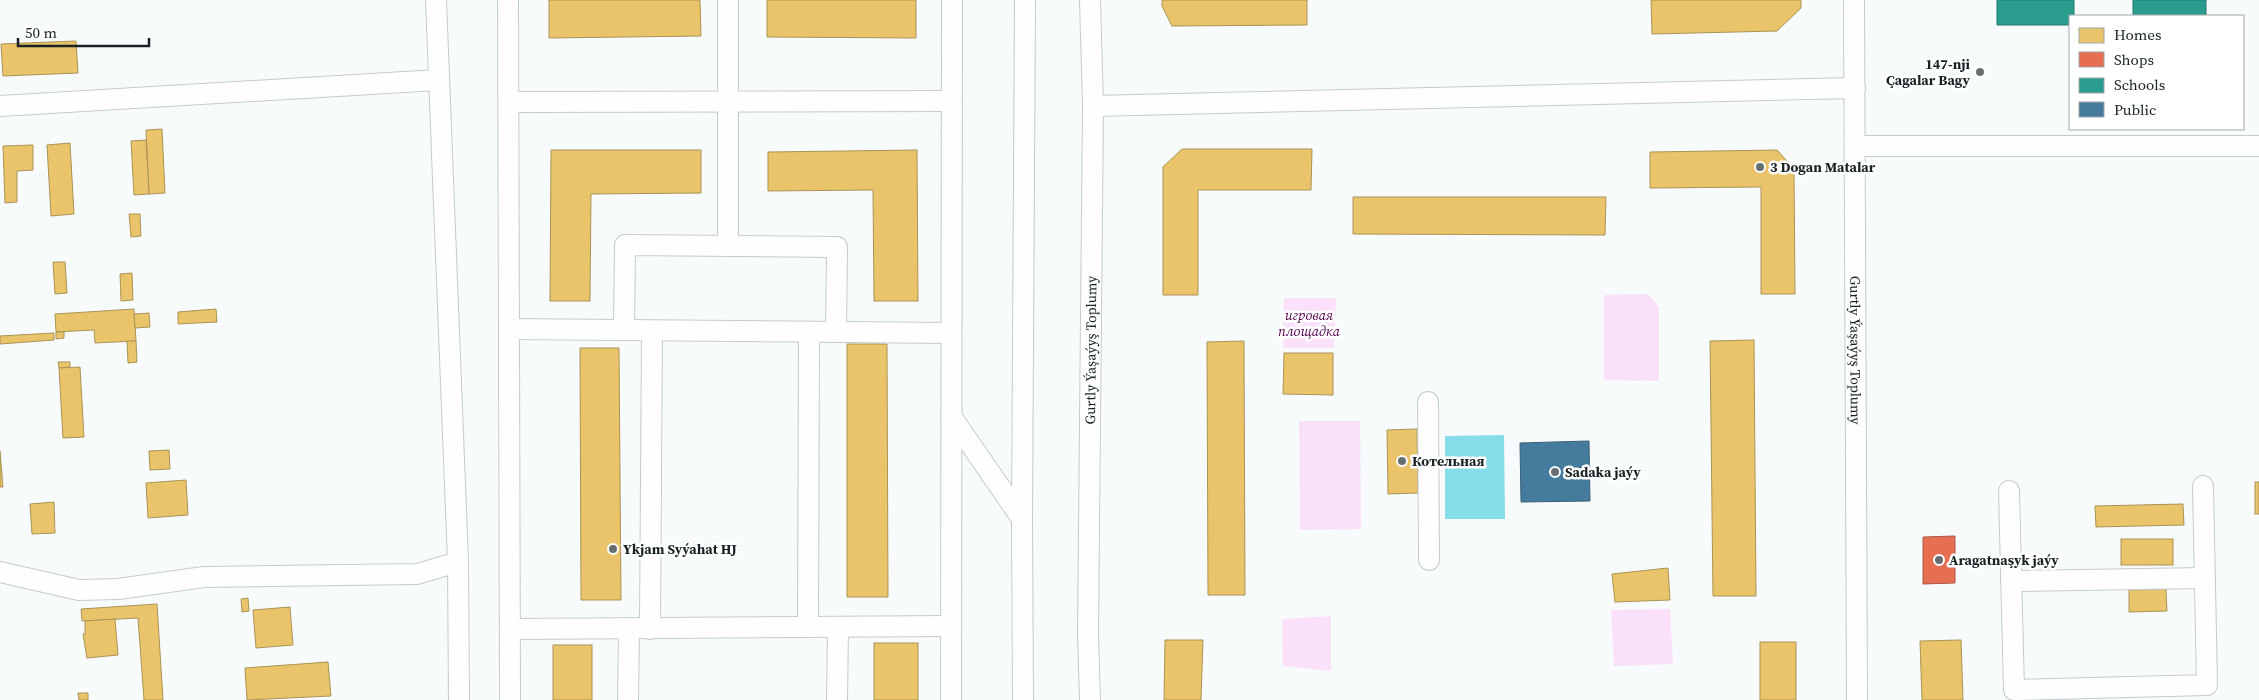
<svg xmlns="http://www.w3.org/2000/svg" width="2259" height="700" font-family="'Source Serif 4',serif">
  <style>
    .green { fill: #fbe0f9 }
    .water { fill: #86dce9 }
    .homes { fill: #e9c46a; stroke: #aa9355 }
    .shops { fill: #e76f51; stroke: #a95844 }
    .schools { fill: #2a9d8f; stroke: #25786f }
    .public { fill: #457b9d; stroke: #386079 }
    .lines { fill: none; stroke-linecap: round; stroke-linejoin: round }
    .minor-casing { stroke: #c4cbcc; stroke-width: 22 }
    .minor { stroke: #fefeff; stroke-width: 20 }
    .poi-dot { fill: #666e70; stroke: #fff; stroke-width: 2 }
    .labels { text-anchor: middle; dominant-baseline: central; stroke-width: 5; stroke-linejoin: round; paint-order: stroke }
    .poi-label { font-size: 14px; font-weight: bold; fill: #182224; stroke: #fff; text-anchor: start }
    .park-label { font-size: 14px; font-style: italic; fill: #53004f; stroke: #fff }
    .street-label { font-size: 14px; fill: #182224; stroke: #fff }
  </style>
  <rect width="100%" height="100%" fill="#f8fbfc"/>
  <g class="green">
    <polygon points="1648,294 1659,307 1659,381 1604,380 1604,295"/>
    <polygon points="1284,298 1336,298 1334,348 1283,348"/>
    <polygon points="1299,421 1360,421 1361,529 1300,530"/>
    <polygon points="1670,609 1673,664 1614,666 1611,610"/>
    <polygon points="1331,616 1331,671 1283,666 1282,619"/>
  </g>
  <polygon class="water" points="1504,435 1505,519 1445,519 1445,436"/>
  <g class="homes">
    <polygon points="549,0 700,0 701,36 549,38"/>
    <polygon points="767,0 916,0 916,38 767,37"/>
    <polygon points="1162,0 1307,0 1307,25 1172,26 1162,6"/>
    <polygon points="1651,0 1801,0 1801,8 1777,31 1652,34"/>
    <polygon points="76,41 78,73 3,76 1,44"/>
    <polygon points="162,129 165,193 149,194 146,130"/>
    <polygon points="146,140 149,194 134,195 131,141"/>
    <polygon points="70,143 74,214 51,216 47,145"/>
    <polygon points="33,145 33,170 17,171 17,202 5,203 3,146"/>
    <polygon points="1182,149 1312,149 1311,190 1198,190 1198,295 1163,295 1163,167"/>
    <polygon points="551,150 701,150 701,193 591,194 590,301 550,301"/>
    <polygon points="917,150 918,301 874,301 873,190 768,191 768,152"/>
    <polygon points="1777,150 1794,169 1795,294 1761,294 1761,187 1650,188 1650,152"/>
    <polygon points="1353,197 1606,197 1605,235 1353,234"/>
    <polygon points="129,214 140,214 141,236 131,237"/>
    <polygon points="53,262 65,262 67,293 55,294"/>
    <polygon points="132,273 133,300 121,301 120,274"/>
    <polygon points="134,309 136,341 95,343 94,330 56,332 55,314"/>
    <polygon points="216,309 217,322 178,324 178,312"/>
    <polygon points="149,313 150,327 135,328 134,314"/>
    <polygon points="56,332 64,332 64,338 56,339"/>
    <polygon points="54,333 54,340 0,344 0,336"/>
    <polygon points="1754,340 1756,596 1713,596 1710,341"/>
    <polygon points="127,341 136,341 137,362 128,363"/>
    <polygon points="1244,341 1245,595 1208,595 1207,342"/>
    <polygon points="847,344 887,344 888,597 847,597"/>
    <polygon points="580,348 619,348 621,600 581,600"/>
    <polygon points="1284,353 1333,353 1333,395 1283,394"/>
    <polygon points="58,362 70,362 70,367 59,368"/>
    <polygon points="80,367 84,437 63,438 59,368"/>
    <polygon points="1417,429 1418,493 1388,494 1387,430"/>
    <polygon points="169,450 170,469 150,470 149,451"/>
    <polygon points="0,451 3,487 0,487"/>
    <polygon points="186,480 188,515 148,518 146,483"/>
    <rect x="2255" y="482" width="4" height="32"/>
    <polygon points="54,502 55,533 32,534 30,504"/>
    <polygon points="2183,504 2184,525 2096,527 2095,506"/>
    <rect x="2121" y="539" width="52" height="26"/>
    <polygon points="1668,568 1670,600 1615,602 1612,574"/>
    <polygon points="2166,589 2167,611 2129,612 2129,590"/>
    <polygon points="248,598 249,611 242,612 241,599"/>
    <polygon points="157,604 163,700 144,700 138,618 82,621 81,609"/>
    <polygon points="290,607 293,645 256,648 253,610"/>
    <polygon points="115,619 118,655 87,658 83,634 85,634 85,621"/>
    <polygon points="1165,640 1203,640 1201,700 1164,700"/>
    <polygon points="1961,640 1963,700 1922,700 1920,641"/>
    <rect x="1760" y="642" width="36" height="58"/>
    <rect x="874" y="643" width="44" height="57"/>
    <rect x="553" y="645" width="39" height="55"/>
    <polygon points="328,662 331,696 247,700 245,668"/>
    <polygon points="78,693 88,693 88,700 79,700"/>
  </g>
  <polygon class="shops" points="1955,536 1955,583 1923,584 1923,537"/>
  <g class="schools">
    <polygon points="1997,0 2074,0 2074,16 2070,16 2070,25 1997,25"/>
    <rect x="2133" y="0" width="73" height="16"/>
  </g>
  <polygon class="public" points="1589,441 1590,501 1521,502 1520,443"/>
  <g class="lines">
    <defs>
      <g id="minor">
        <polyline points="436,0 458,562 459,700"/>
        <polyline points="508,0 510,700"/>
        <path id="s1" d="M1854 0 1857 700"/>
        <polyline points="510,102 951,101"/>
        <polyline points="0,106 438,80"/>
        <polyline points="1093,106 1855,88"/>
        <polyline points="1855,146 2259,146"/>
        <polyline points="728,246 728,0"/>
        <polyline points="510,329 951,333"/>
        <polyline points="624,330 625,245 837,247 836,332"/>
        <polyline points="1428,402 1429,560"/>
        <polyline points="951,416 1022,519"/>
        <polyline points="2009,491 2014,690 2207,685 2203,486"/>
        <polyline points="0,572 79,590 118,589 204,577 417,574 458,562"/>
        <polyline points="2011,581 2205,578"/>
        <polyline points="808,627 809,332"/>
        <polyline points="510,629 951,626"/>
        <polyline points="650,629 652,331"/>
        <polyline points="628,700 629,629"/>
        <polyline points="837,700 838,627"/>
        <polyline points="951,700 952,0"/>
        <polyline points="1023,700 1022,519 1025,0"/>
        <path id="s2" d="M1090 700 1088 635 1093 106 1090 0"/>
      </g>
    </defs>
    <use href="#minor" class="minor-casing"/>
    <use href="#minor" class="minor"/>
  </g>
  <g class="poi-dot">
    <circle cx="1980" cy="72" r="5"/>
    <circle cx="1760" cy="167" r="5"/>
    <circle cx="1402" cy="461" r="5"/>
    <circle cx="1555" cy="472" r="5"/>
    <circle cx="613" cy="549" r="5"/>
    <circle cx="1939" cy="560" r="5"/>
  </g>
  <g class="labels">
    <g class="poi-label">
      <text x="1970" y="64" text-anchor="end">147-nji<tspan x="1970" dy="16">Çagalar Bagy</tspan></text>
      <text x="1770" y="167">3 Dogan Matalar</text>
      <text x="1412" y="461">Котельная</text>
      <text x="1565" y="472">Sadaka jaýy</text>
      <text x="623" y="549">Ykjam Syýahat HJ</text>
      <text x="1949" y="560">Aragatnaşyk jaýy</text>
    </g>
    <g class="park-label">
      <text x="1309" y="315">игровая<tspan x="1309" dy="16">площадка</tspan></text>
    </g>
    <g class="street-label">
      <text stroke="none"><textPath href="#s2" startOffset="350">Gurtly Ýaşaýyş Toplumy</textPath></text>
      <text stroke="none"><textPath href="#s1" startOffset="350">Gurtly Ýaşaýyş Toplumy</textPath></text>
    </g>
  </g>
  <rect x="2069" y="15" width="175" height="115" fill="#ffffff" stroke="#a3a7a7"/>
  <rect x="2079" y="28" width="25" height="15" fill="#e9c46a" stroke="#a3a7a7"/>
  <text x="2114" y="40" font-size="15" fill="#182224">Homes</text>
  <rect x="2079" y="52" width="25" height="15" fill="#e76f51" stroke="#a3a7a7"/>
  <text x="2114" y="65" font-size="15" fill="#182224">Shops</text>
  <rect x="2079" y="78" width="25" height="15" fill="#2a9d8f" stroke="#a3a7a7"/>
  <text x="2114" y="90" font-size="15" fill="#182224">Schools</text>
  <rect x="2079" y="102" width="25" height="15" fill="#457b9d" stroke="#a3a7a7"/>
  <text x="2114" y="115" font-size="15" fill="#182224">Public</text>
  <path d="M18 38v8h131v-8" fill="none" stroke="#182224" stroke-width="2.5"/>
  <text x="25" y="38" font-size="15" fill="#182224" stroke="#ffffff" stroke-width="4" paint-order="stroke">50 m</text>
</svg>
